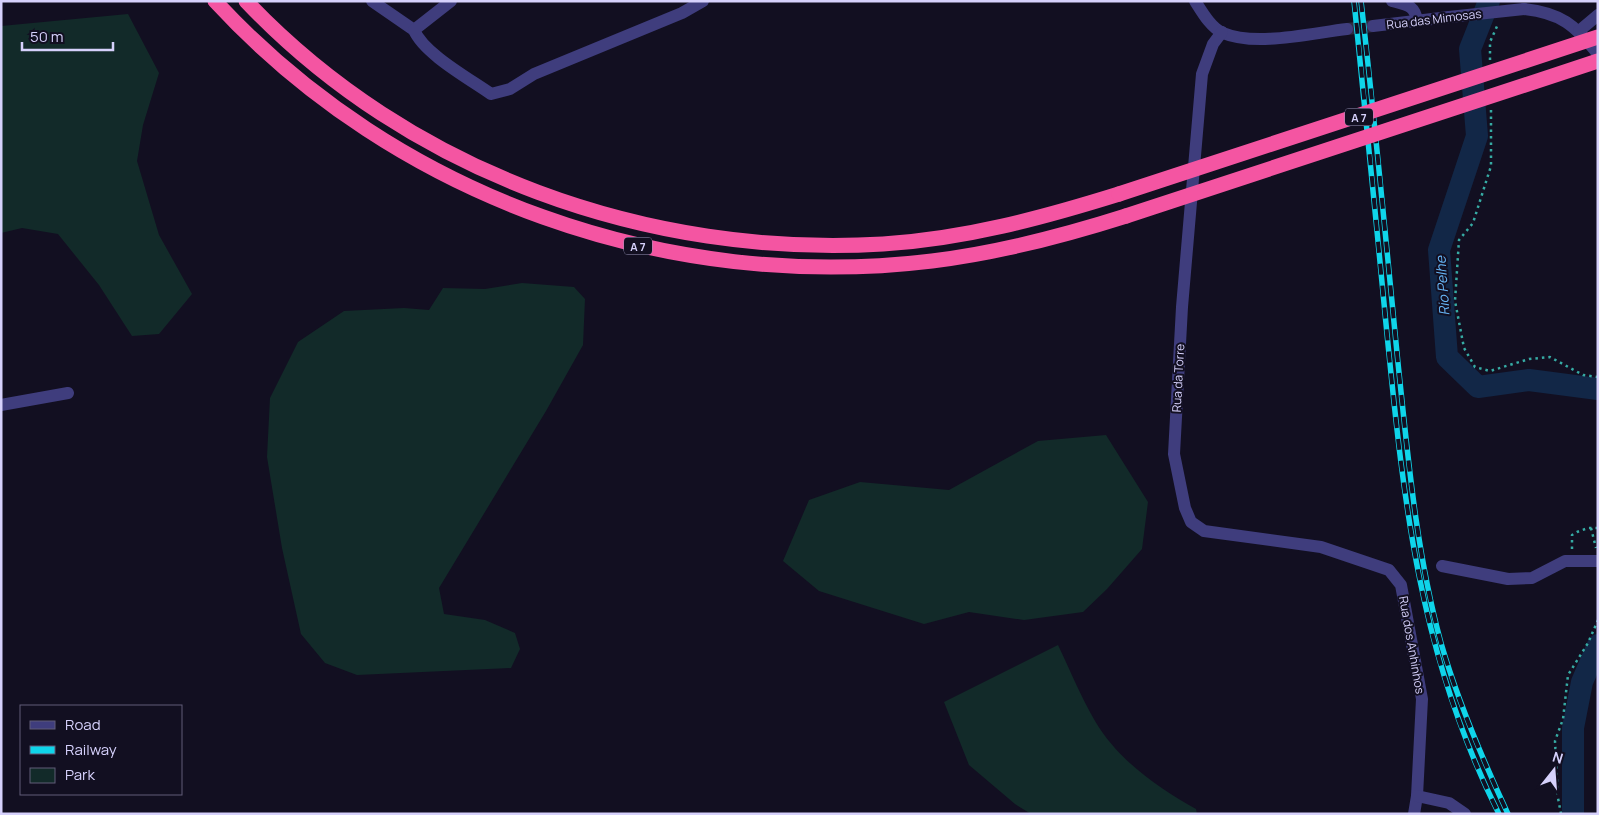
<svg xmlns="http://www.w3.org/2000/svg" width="1599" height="815" font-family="Manrope,sans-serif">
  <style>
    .green { fill: #122a29 }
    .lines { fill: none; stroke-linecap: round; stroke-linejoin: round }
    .river { stroke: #122747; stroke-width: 22 }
    .minor-tunnel { stroke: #2f2c42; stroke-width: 12; stroke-dasharray: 12 6; stroke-linecap: butt }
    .path { stroke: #36aba4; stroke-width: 2.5; stroke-dasharray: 2.5 4; stroke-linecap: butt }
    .minor { stroke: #3f3d7d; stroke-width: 12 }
    .highway { stroke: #f455a2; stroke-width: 15 }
    .rail-casing { stroke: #0fd5ea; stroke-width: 5.5 }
    .rail { stroke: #120f21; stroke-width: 4; stroke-dasharray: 11; stroke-linecap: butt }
    .minor-bridge { stroke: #3f3d7d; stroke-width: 12 }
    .highway-bridge { stroke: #f455a2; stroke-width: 15 }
    .labels { text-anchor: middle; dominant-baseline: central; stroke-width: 4; stroke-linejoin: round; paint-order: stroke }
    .shield { fill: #120f21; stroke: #9b97ba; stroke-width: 1 }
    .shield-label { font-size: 11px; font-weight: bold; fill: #d6d1fc }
    .street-label { font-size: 12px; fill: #d6d1fc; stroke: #120f21 }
    .water-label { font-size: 14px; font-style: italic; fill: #66b4f5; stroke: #120f21 }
  </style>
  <rect width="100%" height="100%" fill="#120f21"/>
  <g class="green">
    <polygon points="128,14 159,73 143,125 137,161 159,235 192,294 159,334 132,336 99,285 58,234 22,228 1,233 1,26"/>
    <polygon points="522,283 574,287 585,299 583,345 546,411 439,588 444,614 485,620 515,633 520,649 511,668 357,675 325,663 301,634 282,548 267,457 270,398 298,342 344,311 404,308 429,310 443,288 485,289"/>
    <polygon points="1106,435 1148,502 1142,549 1107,589 1083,612 1024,620 969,612 924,624 819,591 783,561 809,500 860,482 949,490 1038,441"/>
    <path d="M1058 645C1070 670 1081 697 1095 721 1118 760 1157 787 1196 809L1197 814H1031L1015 804 969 765 944 702Z"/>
  </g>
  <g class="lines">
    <g class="river">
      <polyline points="1489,1 1470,49 1477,136 1439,250 1447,357 1478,387 1529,380 1598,389"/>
      <polyline points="1573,814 1573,728 1582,682 1598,645"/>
    </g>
    <polyline class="minor-tunnel" points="1347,29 1373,26"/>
    <g class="path">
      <polyline points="1490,60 1490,42 1498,24"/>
      <polyline points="1491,110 1491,166 1473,223 1459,240 1455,301 1464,348 1475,367 1490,371 1529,359 1550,357 1583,375 1598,377"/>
      <polyline points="1591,528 1596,548"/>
      <polyline points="1572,549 1572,535 1577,532 1588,528 1598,528"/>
      <polyline points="1561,814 1558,798 1555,741 1563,719 1568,675 1588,643 1598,620"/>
    </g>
    <g class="minor">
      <polyline points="372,1 414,30"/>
      <path d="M451 1 414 30C424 54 470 79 491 94L510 89 534 74 682 13 703 1"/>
      <path d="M1195 1C1202 12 1211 28 1223 33 1256 47 1312 33 1347 29"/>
      <path d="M1392 1C1407 5 1415 5 1417 21"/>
      <path d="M1524 9C1561 13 1575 25 1598 54"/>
      <polyline points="1373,26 1449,17"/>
      <polyline points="1579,31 1598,15"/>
      <polyline points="1222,32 1213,44 1202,74 1182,307 1174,454 1185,508 1191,522 1204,531 1321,547 1389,570 1401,585 1422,699 1417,796 1414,814"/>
      <polyline points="1,405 68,393"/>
      <polyline points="1442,566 1508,579 1532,578 1565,561 1598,561"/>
      <polyline points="1417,796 1449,803 1465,814"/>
    </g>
    <g class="highway">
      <path d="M215 1C397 198 668 293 932 261 998 253 1063 236 1126 216"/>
      <path d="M246 1C409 173 649 258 883 244 964 239 1042 218 1119 194"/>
    </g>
    <defs>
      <g id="rail">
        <path d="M1354 1C1366 112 1376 223 1387 334 1404 506 1420 656 1499 814"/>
        <path d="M1361 1C1375 122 1386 242 1398 363 1408 457 1416 551 1441 643 1458 702 1482 758 1508 814"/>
      </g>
    </defs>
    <use href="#rail" class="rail-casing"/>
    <use href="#rail" class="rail"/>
    <polyline class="minor-bridge" points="1449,17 1524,9"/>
    <g class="highway-bridge">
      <polyline points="1119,194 1598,37"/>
      <polyline points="1126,216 1598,61"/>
    </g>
  </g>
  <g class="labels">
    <g class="shield">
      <rect x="1345" y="108.5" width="28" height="17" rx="4"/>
      <rect x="624" y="237.5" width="28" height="17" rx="4"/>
    </g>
    <g class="shield-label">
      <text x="1359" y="117">A 7</text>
      <text x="638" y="246">A 7</text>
    </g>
    <g class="street-label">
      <text transform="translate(1434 19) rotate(-7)">Rua das Mimosas</text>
      <text transform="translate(1178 378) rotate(-87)">Rua da Torre</text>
      <text transform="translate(1412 645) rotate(80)">Rua dos Anhinhos</text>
    </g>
    <g class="water-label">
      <text transform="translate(1442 286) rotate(-94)">Rio Pelhe</text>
    </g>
  </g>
  <rect width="1599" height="815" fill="none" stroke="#d6d1fc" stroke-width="5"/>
  <rect x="20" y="705" width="162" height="90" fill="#120f21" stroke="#605d79"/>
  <rect x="30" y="721" width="25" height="8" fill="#3f3d7d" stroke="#605d79"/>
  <text x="65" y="730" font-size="15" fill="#d6d1fc">Road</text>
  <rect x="30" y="746" width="25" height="8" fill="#0fd5ea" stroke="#605d79"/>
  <text x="65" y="755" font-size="15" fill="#d6d1fc">Railway</text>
  <rect x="30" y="768" width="25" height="15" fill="#122a29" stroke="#605d79"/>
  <text x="65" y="780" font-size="15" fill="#d6d1fc">Park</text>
  <g transform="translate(1554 770) rotate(17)" stroke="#120f21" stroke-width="4" paint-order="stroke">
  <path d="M0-4L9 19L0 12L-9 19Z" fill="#d6d1fc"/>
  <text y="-8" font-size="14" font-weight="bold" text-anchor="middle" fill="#d6d1fc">N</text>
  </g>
  <path d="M22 42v8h91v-8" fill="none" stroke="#d6d1fc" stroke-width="2.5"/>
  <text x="30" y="42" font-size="15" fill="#d6d1fc" stroke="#120f21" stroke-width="4" paint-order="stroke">50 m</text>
</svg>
